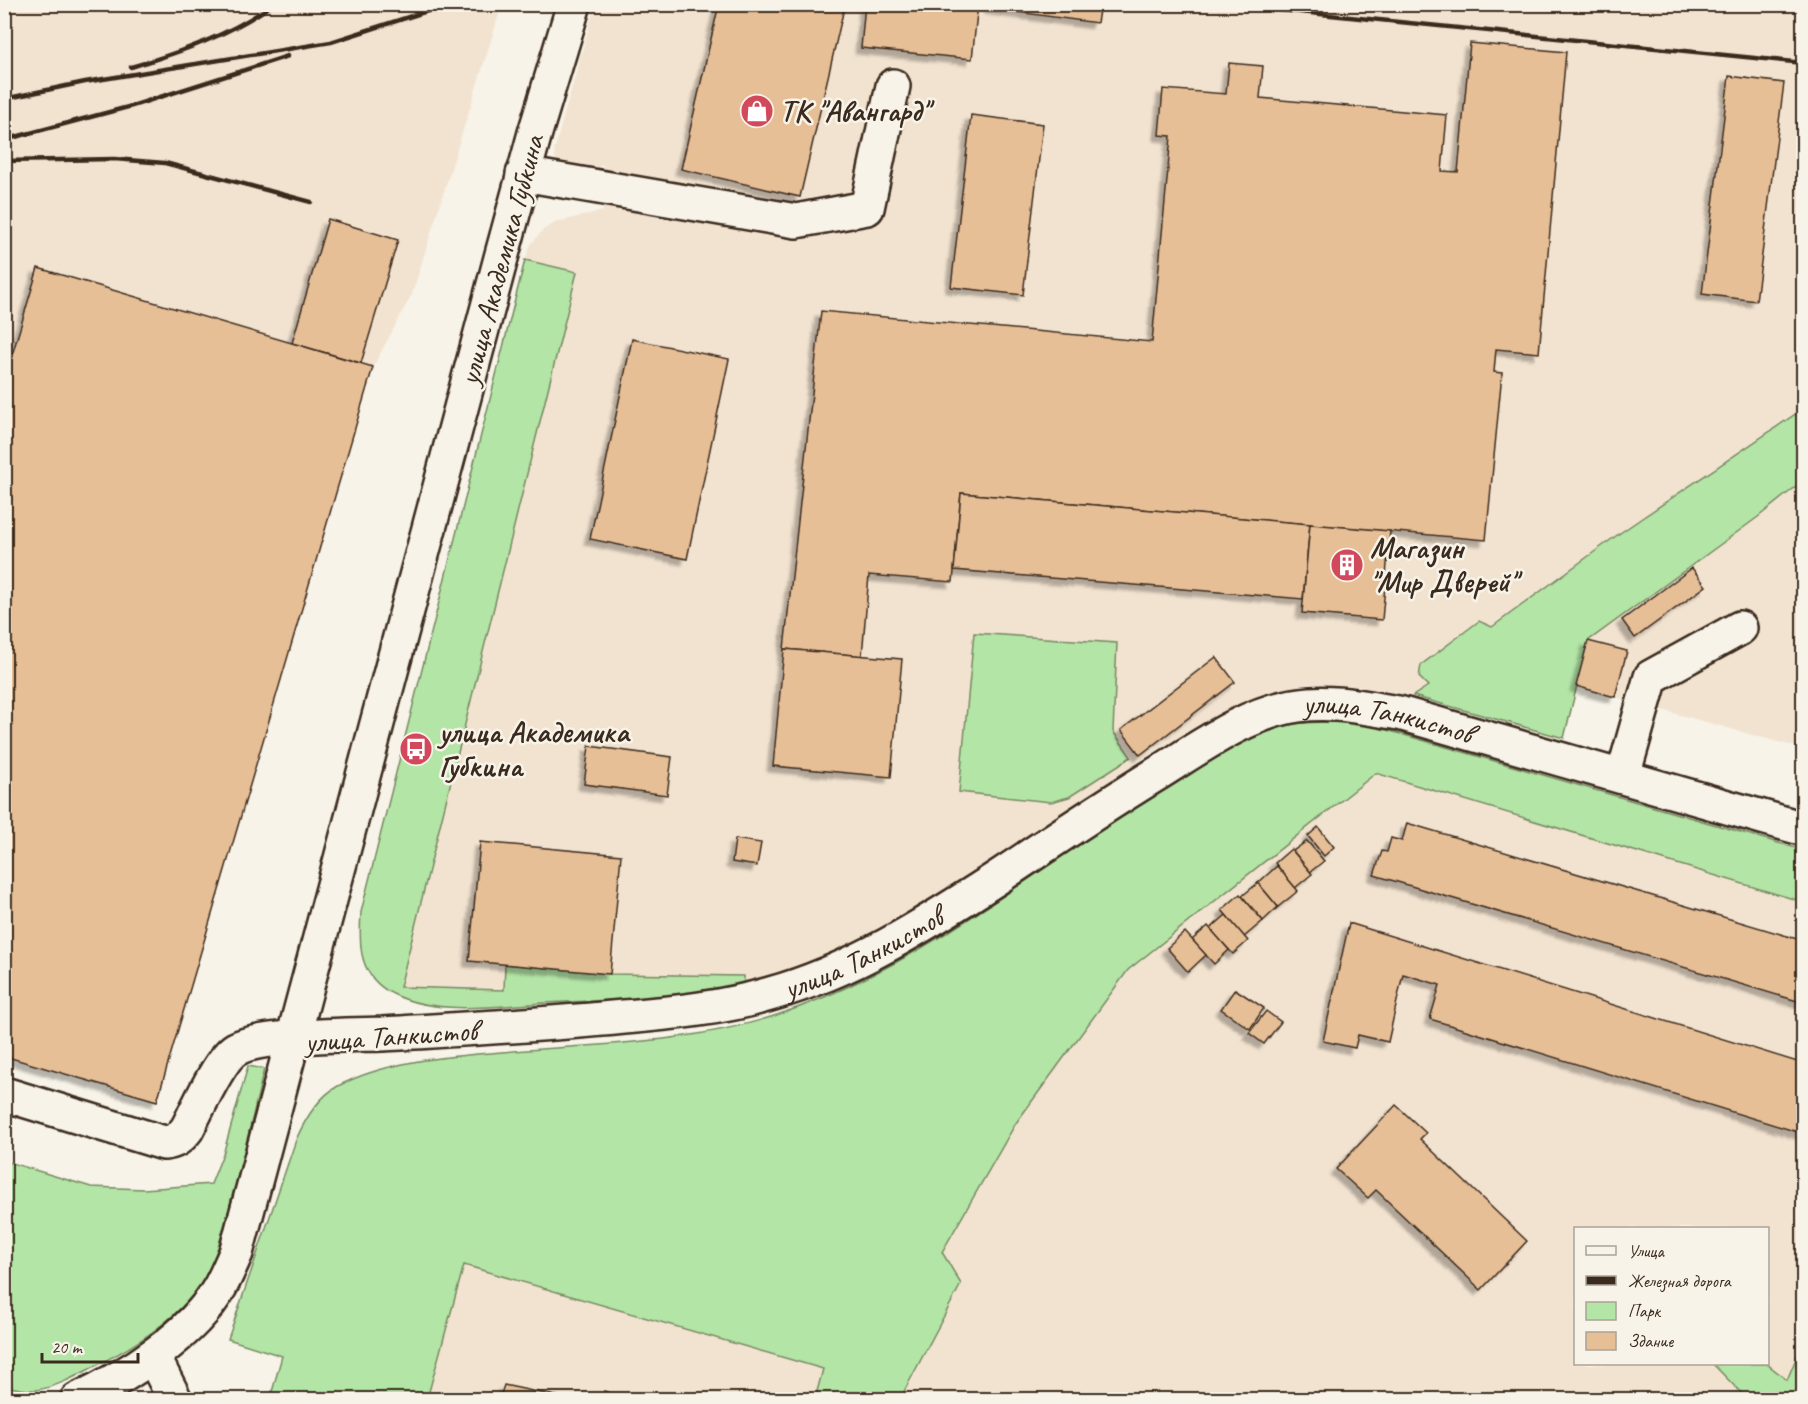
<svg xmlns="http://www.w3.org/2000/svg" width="1808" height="1404" font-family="Caveat,sans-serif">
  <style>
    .built { fill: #f2e3d0; fill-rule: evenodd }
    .green { fill: #b3e5a6; stroke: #778862; stroke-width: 1.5 }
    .building { fill: #e7bf97; stroke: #3b2a1e; stroke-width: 1.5; filter: url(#shadow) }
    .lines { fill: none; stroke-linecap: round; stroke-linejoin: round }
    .minor-casing { stroke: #3b2a1e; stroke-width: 38 }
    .minor { stroke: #f7f3e8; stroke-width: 33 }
    .rail { stroke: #3b2a1e; stroke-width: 4.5 }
    .labels { text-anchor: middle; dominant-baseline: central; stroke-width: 5; stroke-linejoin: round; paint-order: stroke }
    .poi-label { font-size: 30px; font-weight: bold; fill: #3b2a1e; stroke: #f7f3e8; text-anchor: start }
    .street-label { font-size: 30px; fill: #3b2a1e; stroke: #f7f3e8 }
  </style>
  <defs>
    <filter id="shadow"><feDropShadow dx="-5.5" dy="5.5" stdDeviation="1.5" flood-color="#0004"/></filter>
  </defs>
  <rect width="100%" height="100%" fill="#f7f3e8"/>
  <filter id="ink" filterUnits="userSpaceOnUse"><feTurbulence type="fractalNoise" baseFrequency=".0167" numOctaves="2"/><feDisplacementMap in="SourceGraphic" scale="12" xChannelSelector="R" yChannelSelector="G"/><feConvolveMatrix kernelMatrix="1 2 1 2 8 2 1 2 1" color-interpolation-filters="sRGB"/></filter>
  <g filter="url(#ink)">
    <g class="built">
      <polygon points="4,5 502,5 412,294 373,367 157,1101 5,1056"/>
      <path d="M595 5H1803V409L1620 533 1492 627 1478 621 1422 665 1419 677 1428 686 1413 696 1356 686 1307 684 1254 699 1209 719 1042 829 874 934 829 954 785 972 744 983V976L610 974 506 964 504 990 400 987 577 272 525 260 531 244 543 230 557 222 603 211V164L592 172 564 168 556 160 554 151ZM1470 44 1566 52 1539 353 1496 349 1494 372 1502 373 1486 540 961 493 953 582 869 575 862 656 784 649 821 311 1152 341 1171 136 1159 134 1163 89 1226 94 1229 63 1263 66 1260 98 1447 114 1442 171 1458 172Z"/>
      <polygon points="1803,481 1803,749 1576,686 1588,641 1758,517"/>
      <polygon points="1376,773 1803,902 1804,1342 1787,1380 1767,1364 1768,1228 1576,1228 1576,1364 1713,1364 1747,1399 900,1400 960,1284 942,1252 1016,1123 1128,970"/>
      <polygon points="464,1265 823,1369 815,1399 427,1400"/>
    </g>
    <g class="green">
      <path d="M525 260 577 272 400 987 504 990 505 964 610 974 744 976V983C723 987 702 992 681 995 636 1000 589 1001 544 1003 496 1006 429 1017 386 990 358 972 359 942 361 912Z"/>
      <polygon points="1803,409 1803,481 1758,517 1588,641 1564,738 1413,696 1428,686 1419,677 1421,665 1479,621 1492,627 1620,533"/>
      <polygon points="974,633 1117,643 1113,731 1131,757 1069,797 1051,802 959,792"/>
      <path d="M1336 722 1362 723 1422 740 1803 850V902L1376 773 1128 970 1016 1123 942 1252 961 1284 900 1399H815L823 1369 464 1265 427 1399H270L282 1356 228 1339 296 1140C305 1119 317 1098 338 1086 388 1060 447 1057 502 1052 593 1044 689 1044 777 1015 846 992 912 956 973 916 1040 873 1104 825 1171 783 1206 761 1243 735 1284 725 1301 722 1319 722 1336 722Z"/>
      <path d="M248 1066 264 1069C254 1112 244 1154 232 1197 223 1231 215 1270 191 1297 167 1325 131 1348 99 1364 80 1374 58 1387 36 1390 26 1391 14 1388 5 1386V1161L91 1187 144 1189 211 1184 224 1151Z"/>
      <polygon points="1803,1342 1803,1399 1747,1399 1713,1364 1767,1364 1787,1380"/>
    </g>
    <g class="building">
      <polygon points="719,4 845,4 800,197 681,169"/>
      <polygon points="865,4 978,4 972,59 861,48"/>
      <polygon points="990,4 1100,4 1097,23 989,8"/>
      <polygon points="1470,43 1566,52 1539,353 1496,349 1494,372 1502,373 1486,540 961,493 953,582 869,575 862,656 784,649 821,311 1152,342 1171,136 1159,135 1163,89 1226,94 1229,63 1263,66 1260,98 1447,115 1442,171 1458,172"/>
      <polygon points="1729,76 1784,83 1756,301 1702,294"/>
      <polygon points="971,115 1043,124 1023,295 951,287"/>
      <polygon points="328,219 398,240 361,363 292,343"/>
      <polygon points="38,268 373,367 157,1101 4,1056 4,382"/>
      <polygon points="632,339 729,359 687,559 590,539"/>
      <polygon points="961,493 1310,524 1303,599 954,570"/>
      <polygon points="1310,524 1390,531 1382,620 1302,613"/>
      <polygon points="1692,568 1706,586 1635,638 1622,620"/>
      <polygon points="1588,641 1627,651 1615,697 1576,686"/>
      <polygon points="784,649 902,659 891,777 773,766"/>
      <polygon points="1216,657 1235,682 1140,755 1121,730"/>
      <polygon points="589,746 672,757 667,795 584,784"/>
      <polygon points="1407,823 1804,941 1804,1003 1374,875 1382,851 1387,852 1391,838 1402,841"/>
      <polygon points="1318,827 1334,847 1324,856 1308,836"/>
      <polygon points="735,839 761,843 757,866 732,862"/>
      <polygon points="1307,841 1324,861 1310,872 1293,851"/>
      <polygon points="480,842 621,855 610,974 469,961"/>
      <polygon points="1291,849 1312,874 1295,888 1275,863"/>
      <polygon points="1277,866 1298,891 1278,907 1258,883"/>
      <polygon points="1258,883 1278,907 1263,921 1242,896"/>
      <polygon points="1240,894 1263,921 1244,937 1222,910"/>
      <polygon points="1226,915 1248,941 1233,954 1210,929"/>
      <polygon points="1349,923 1804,1064 1804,1134 1430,1019 1440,985 1403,974 1388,1042 1358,1035 1355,1048 1323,1041"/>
      <polygon points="1208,926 1229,950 1214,964 1192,940"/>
      <polygon points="1185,932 1206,955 1188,972 1167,948"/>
      <polygon points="1235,989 1264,1008 1250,1029 1221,1009"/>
      <polygon points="1266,1011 1281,1022 1264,1044 1249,1033"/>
      <polygon points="1396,1105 1426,1133 1420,1139 1527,1241 1481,1290 1376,1190 1368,1198 1336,1169"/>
      <polygon points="504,1385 575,1400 499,1400"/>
      <polygon points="604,1391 631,1400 601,1400"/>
    </g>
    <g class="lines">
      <defs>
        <g id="minor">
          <polyline points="523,174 796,221 867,208 893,86"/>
          <polyline points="1623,776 1651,677 1740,628"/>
          <path id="s1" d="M4 1094 164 1143C175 1142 180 1138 187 1129 197 1110 219 1059 236 1049 260 1035 351 1035 382 1034 463 1029 543 1025 624 1017 673 1013 723 1008 770 994 853 971 926 924 997 878 1049 843 1101 808 1155 775 1199 748 1247 712 1299 705 1333 700 1366 708 1399 713L1804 829"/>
          <polyline points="153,1356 175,1400"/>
          <path d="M77 1400C126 1377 193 1335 220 1287 226 1276 231 1264 236 1253L501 258 535 133 574 4"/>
        </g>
      </defs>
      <use href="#minor" class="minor-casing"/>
      <use href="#minor" class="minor"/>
      <g class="rail">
        <polyline points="1222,4 1804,63"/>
        <path d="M131 67C181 52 230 35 273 4"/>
        <polyline points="4,99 85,82 331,42 449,4"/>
        <polyline points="4,140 132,106 288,56"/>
        <polyline points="4,161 114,159 165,163 311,202"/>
      </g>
    </g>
  </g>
  <defs>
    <symbol id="shop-disc" viewBox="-11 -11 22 22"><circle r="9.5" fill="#d1495b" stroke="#f7f3e8"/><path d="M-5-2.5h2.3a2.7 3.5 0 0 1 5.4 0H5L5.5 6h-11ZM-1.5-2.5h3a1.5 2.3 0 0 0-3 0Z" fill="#fff"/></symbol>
    <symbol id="building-disc" viewBox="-11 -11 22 22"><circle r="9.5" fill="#d1495b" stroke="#f7f3e8"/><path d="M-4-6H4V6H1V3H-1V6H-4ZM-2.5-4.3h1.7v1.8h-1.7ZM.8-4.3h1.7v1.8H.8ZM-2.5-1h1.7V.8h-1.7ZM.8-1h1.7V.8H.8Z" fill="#fff"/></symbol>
    <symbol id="bus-disc" viewBox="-11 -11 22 22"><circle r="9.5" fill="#d1495b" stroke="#f7f3e8"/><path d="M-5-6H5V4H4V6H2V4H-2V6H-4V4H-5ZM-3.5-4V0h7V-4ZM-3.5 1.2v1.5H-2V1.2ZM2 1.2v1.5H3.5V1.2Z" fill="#fff"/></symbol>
  </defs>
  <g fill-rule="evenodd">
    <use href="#shop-disc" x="738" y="92" width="38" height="38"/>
    <use href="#building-disc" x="1328" y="546" width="38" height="38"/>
    <use href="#bus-disc" x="397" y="730" width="38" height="38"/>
  </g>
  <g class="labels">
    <g class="poi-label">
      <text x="780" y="111">ТК "Авангард"</text>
      <text x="1370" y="548">Магазин<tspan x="1370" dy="34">"Мир Дверей"</tspan></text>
      <text x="439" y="732">улица Академика<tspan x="439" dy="34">Губкина</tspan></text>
    </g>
    <g class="street-label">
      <text transform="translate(501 260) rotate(-75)">улица Академика Губкина</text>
      <text stroke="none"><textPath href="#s1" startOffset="1524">улица Танкистов</textPath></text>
      <text stroke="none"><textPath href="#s1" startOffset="930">улица Танкистов</textPath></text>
      <text transform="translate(391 1036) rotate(-4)">улица Танкистов</text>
    </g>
  </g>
  <rect width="1808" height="1404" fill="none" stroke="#f7f3e8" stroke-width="24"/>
  <rect x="12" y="12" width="1784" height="1380" fill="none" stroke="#3b2a1e" stroke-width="2" filter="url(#ink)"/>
  <rect x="1574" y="1227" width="195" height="138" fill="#f7f3e8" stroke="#aca397" stroke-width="1.5"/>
  <rect x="1586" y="1246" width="30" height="9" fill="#f7f3e8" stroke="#aca397" stroke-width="1.5"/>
  <text x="1628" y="1257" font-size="18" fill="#3b2a1e">Улица</text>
  <rect x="1586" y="1276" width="30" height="9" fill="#3b2a1e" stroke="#aca397" stroke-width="1.5"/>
  <text x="1628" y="1287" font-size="18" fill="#3b2a1e">Железная дорога</text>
  <rect x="1586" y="1302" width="30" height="18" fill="#b3e5a6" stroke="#aca397" stroke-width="1.5"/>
  <text x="1628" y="1317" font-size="18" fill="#3b2a1e">Парк</text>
  <rect x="1586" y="1332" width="30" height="18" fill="#e7bf97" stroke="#aca397" stroke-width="1.5"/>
  <text x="1628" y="1347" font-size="18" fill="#3b2a1e">Здание</text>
  <path d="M42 1353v9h96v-9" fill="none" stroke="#3b2a1e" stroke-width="3"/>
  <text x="51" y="1353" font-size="18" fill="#3b2a1e" stroke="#f7f3e8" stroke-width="4.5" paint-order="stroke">20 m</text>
</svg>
